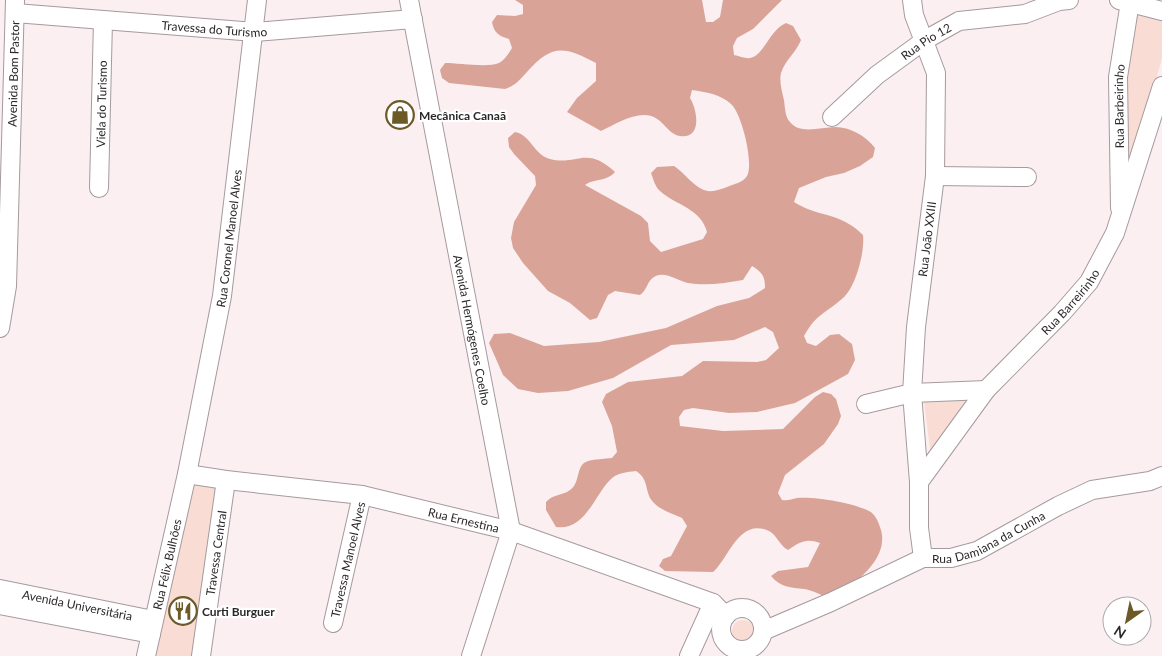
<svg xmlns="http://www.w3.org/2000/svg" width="1162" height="656" font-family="Lato,sans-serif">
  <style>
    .green { fill: #f9dcd4 }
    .forest { fill: #d9a497 }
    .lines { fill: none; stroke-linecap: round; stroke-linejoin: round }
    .minor-casing { stroke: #a59a9d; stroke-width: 20 }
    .minor { stroke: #fff; stroke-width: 18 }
    .labels { text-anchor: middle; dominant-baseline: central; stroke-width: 4.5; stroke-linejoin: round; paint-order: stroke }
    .street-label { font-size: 12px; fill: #2c2829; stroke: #fff }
    .poi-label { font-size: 12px; font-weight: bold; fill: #2c2829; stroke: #fff; text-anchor: start }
  </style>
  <rect width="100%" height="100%" fill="#fbeff2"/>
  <g class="green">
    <polygon points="1134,6 1162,16 1162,58 1124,196 1124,83"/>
    <polygon points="974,399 931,456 924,402"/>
    <polygon points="193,480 218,485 193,656 154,656"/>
    <circle cx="743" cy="631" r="11"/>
  </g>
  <path class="forest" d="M503 0H702L706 22H713L720 17 723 0H782L753 29 737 38 733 46 734 55C739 56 746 59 750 58 763 57 770 29 786 23L793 26 801 40C796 53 785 60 781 73 779 81 782 92 784 100 785 107 785 117 790 122 800 135 821 127 835 127 850 127 866 136 875 148L873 157 860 166 844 173 826 177 799 188 794 202C819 218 839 211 863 235 865 251 856 287 843 298 825 314 817 313 804 336L807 343 816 346 830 335 839 334 852 344 855 360 848 374 795 403 757 412 729 413 693 408 684 410 679 417 680 426 723 431 783 429 815 397 823 392 831 394 836 399 841 416 838 424 824 444 785 475 778 493 782 500C789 501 791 499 797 498 814 496 854 503 869 511 875 514 878 521 880 527 892 558 853 587 828 598 821 595 812 590 804 589 791 588 780 587 771 576L778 571 808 567 820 543C806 538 800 542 788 550 779 545 777 535 769 531 739 517 729 558 713 572L665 571 659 566 663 559 671 556 687 526 682 518C673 514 660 510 653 502 644 492 650 480 636 471 627 472 616 473 610 480 594 496 585 531 556 527L546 510V502C553 494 562 496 570 490 581 483 575 465 588 461 595 459 604 459 612 458L617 452 612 426 602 402 606 394 628 382 682 376 703 361 757 362 766 360 779 348 773 332 765 327 734 340 671 345 613 378 568 391 538 393 518 389 503 375 489 343 494 334 510 333 544 346 599 342 666 328 717 306 749 298 765 288C765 276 762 272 752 266L743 280C726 283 706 286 688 283 678 281 664 270 654 277 647 281 648 289 640 295L615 291 608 295 597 318 590 320 570 303 548 291 523 263 513 248 511 238 514 222 536 185 535 176 514 154 509 147 508 138 515 132C531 135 534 155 550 159 577 166 586 145 615 172 606 182 595 178 585 185L641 216 648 223 650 241 661 252 703 239 707 232C701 208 675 205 660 191 655 187 653 178 651 173L657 167 674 166C685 173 695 189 708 191 714 192 721 189 727 187 733 184 743 183 747 176 754 164 742 114 731 104 720 94 706 92 692 90L690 98C697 109 703 139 680 136 666 134 663 115 644 115 629 115 614 125 601 131L567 112 577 98 596 81V63C563 46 552 44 526 73 519 81 514 86 505 89L449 83 442 78 440 70 445 63C458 63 488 68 499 63 505 60 509 53 512 48L509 39C499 36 494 33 492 22L497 15 515 16 523 14V5L515 0Z"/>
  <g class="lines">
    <defs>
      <g id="minor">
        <path id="s1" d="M409 0 511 531 471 656"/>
        <polyline points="912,0 914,15 936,73 935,176 916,327 912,393 919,482 919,528 923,558"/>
        <polyline points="1119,0 1162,11"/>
        <path id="s2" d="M15 13 255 32 413 19"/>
        <path id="s3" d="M832 117 877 75 925 40 959 21 1025 14 1059 1 1069 0"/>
        <polyline points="935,176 1027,177"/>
        <path id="s4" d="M99 188 103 20"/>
        <path id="s5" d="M1120 208 1118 77 1130 2"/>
        <path id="s6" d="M0 328 7 286 15 0"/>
        <polyline points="866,404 912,393 986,390"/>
        <path id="s7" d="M187 474 226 480 362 495 511 531 713 603 726 616"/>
        <path id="s8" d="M919 482 986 390 1062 313 1089 282 1115 233 1162 86"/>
        <path id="s9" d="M0 589 153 620"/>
        <polyline points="0,605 151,634"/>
        <circle cx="742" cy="629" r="21"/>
        <path id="s10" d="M333 623 362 495"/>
        <path id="s11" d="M763 631 831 602 923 558H951L977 551 1058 506 1092 490 1150 481 1162 476"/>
        <path id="s12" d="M146 656 187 474 222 296 257 0"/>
        <path id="s13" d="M201 656 226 480"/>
        <polyline points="689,656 713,603"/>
      </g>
    </defs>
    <use href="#minor" class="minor-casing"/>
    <use href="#minor" class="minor"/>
  </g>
  <defs>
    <symbol id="shop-ring" viewBox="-11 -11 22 22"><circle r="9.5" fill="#fff" stroke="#6b5927" stroke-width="1.5"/><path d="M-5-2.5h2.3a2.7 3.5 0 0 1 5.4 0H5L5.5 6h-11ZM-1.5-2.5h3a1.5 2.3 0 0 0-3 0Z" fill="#6b5927"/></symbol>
    <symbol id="restaurant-ring" viewBox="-11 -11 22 22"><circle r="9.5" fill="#fff" stroke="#6b5927" stroke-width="1.5"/><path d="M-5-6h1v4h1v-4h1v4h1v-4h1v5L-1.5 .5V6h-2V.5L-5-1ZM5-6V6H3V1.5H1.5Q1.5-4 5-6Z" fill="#6b5927"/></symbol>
  </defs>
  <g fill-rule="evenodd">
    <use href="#shop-ring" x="384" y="99" width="32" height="32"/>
    <use href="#restaurant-ring" x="167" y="595" width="32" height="32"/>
  </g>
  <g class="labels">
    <g class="street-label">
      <text stroke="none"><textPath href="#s2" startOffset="200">Travessa do Turismo</textPath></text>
      <text stroke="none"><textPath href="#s3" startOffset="121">Rua Pio 12</textPath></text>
      <text stroke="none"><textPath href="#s6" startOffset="255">Avenida Bom Pastor</textPath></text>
      <text stroke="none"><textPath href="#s4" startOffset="84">Viela do Turismo</textPath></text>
      <text stroke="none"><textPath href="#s5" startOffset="102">Rua Barbeirinho</textPath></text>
      <text stroke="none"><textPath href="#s12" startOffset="426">Rua Coronel Manoel Alves</textPath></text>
      <text transform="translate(927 239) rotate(-83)">Rua João XXIII</text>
      <text stroke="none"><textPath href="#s8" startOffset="236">Rua Barreirinho</textPath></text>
      <text stroke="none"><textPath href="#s1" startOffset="336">Avenida Hermógenes Coelho</textPath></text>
      <text stroke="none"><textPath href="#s7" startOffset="281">Rua Ernestina</textPath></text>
      <text stroke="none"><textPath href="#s11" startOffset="246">Rua Damiana da Cunha</textPath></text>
      <text stroke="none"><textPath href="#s13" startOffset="104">Travessa Central</textPath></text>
      <text stroke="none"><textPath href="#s10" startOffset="65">Travessa Manoel Alves</textPath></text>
      <text stroke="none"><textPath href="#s12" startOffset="94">Rua Félix Bulhões</textPath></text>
      <text stroke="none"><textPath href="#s9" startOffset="79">Avenida Universitária</textPath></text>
    </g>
    <g class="poi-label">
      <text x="419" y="115">Mecânica Canaã</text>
      <text x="202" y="611">Curti Burguer</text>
    </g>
  </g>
  <g transform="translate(1127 621) rotate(213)"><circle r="24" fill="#ffffff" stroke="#aba9a9"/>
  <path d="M0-4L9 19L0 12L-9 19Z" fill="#6b5927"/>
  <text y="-8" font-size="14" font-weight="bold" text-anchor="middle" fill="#2c2829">N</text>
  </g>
</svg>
